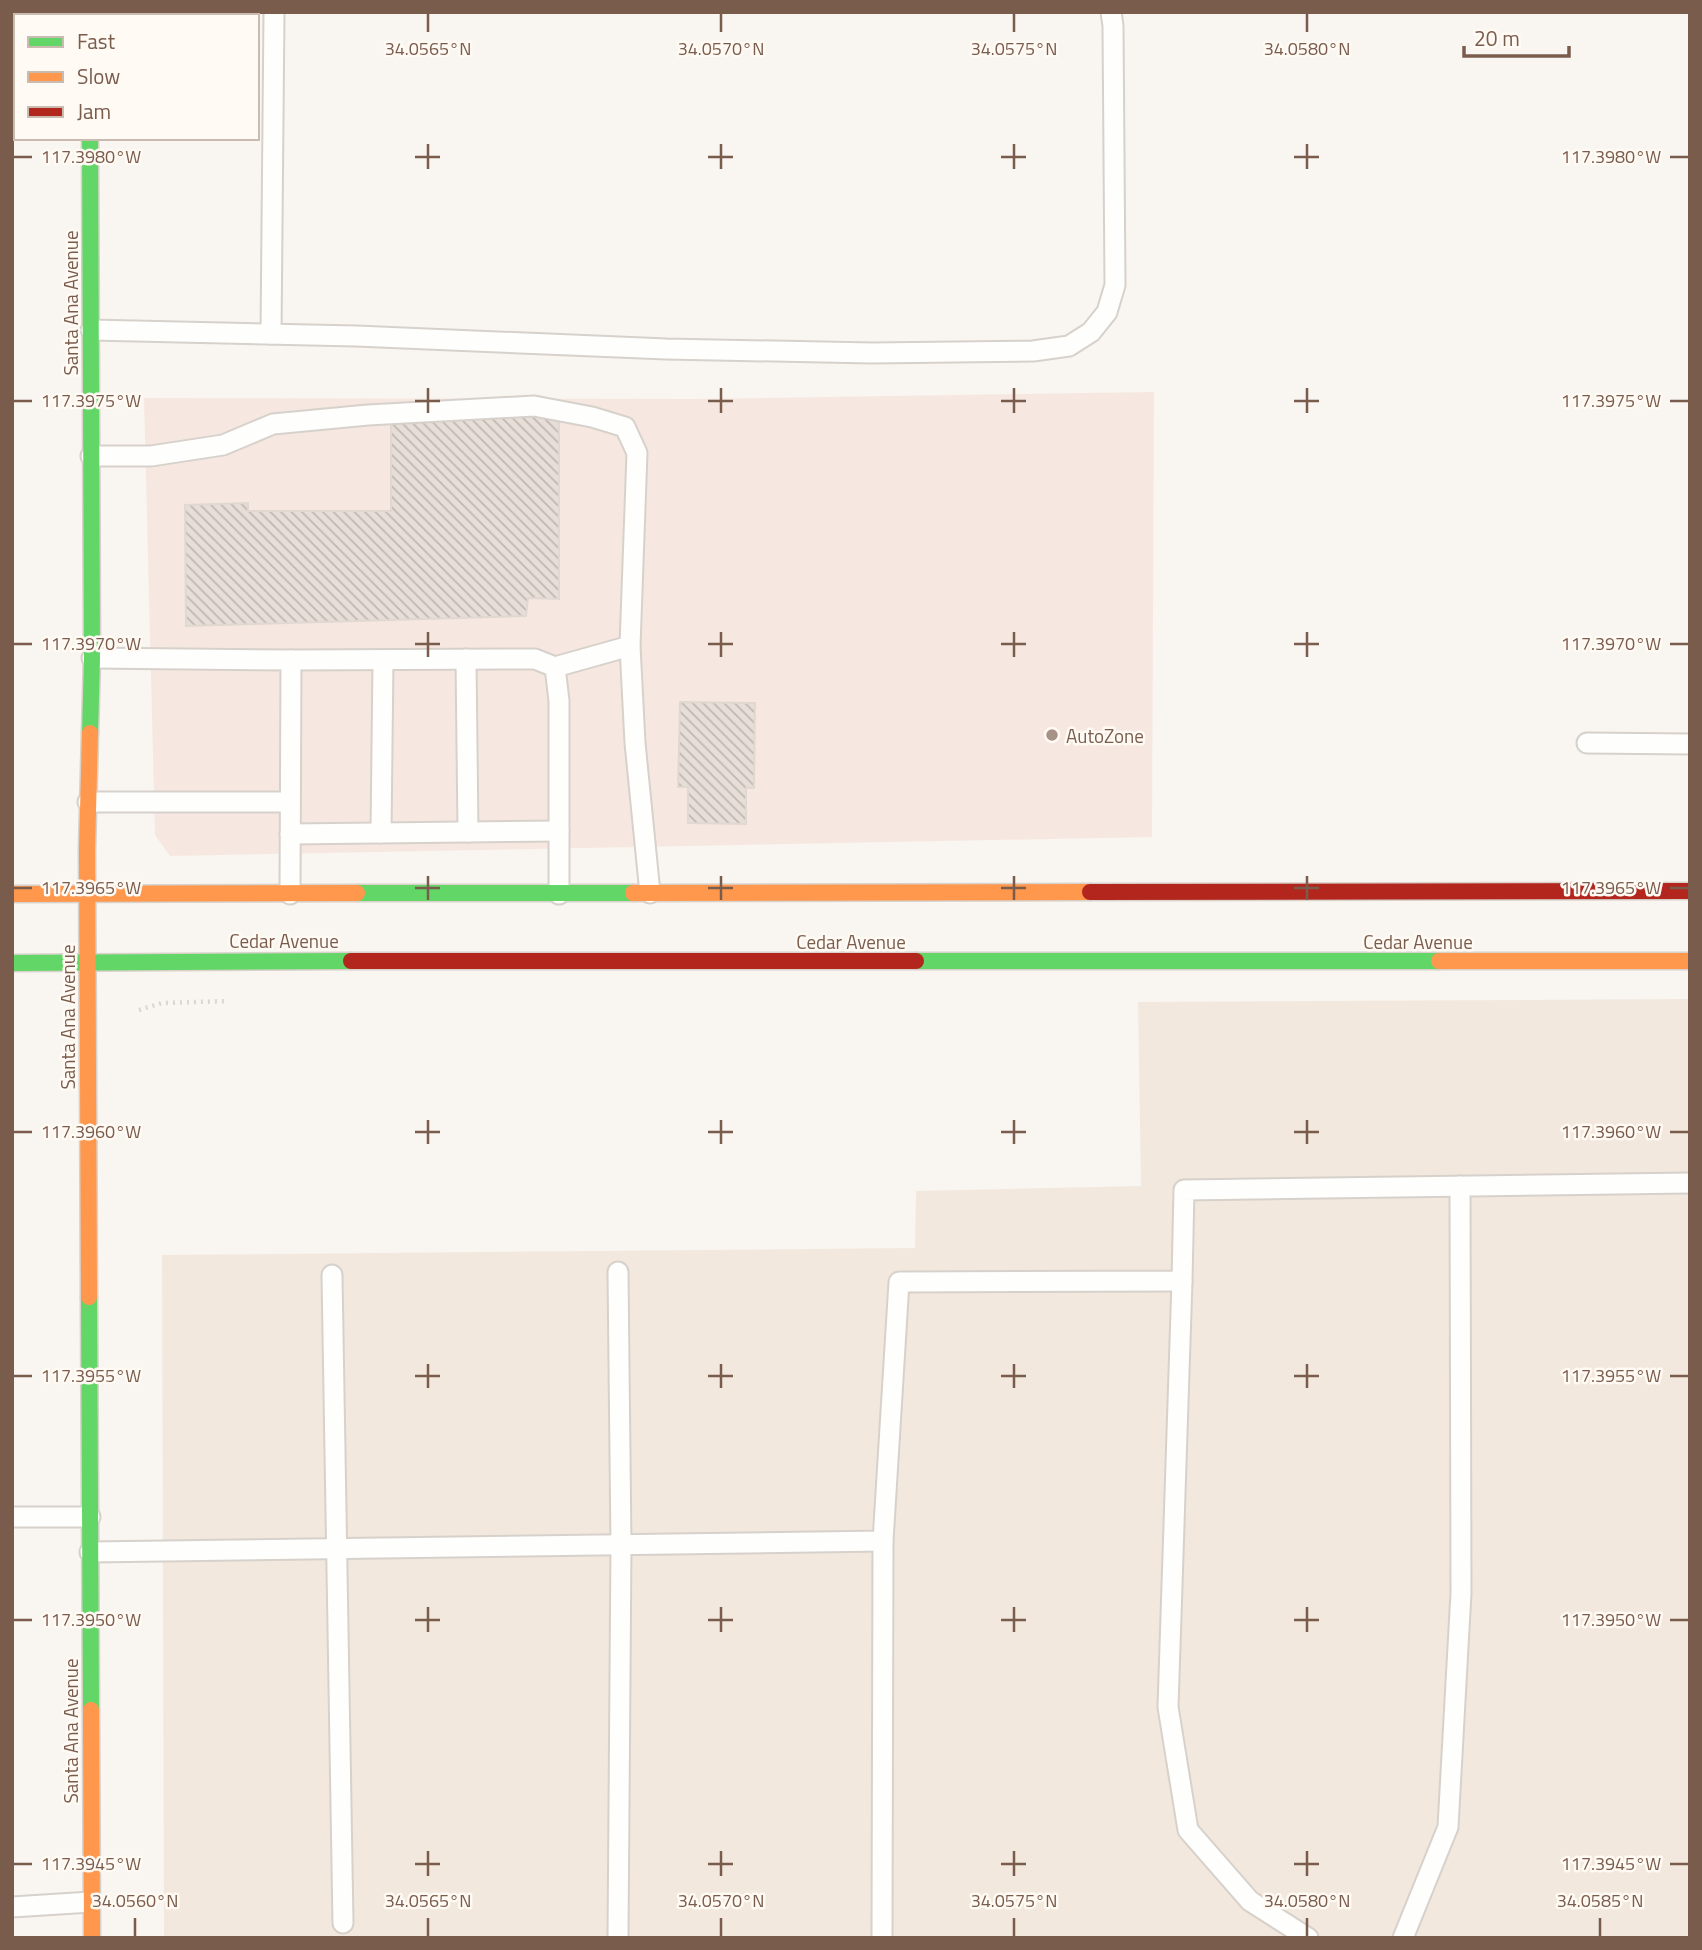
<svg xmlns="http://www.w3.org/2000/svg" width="1702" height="1950" font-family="'Titillium Web',sans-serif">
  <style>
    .residential { fill: #f2e8de }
    .commercial { fill: #f6e8e1 }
    .building { fill: url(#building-back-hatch); stroke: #e2d8d2; stroke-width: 2 }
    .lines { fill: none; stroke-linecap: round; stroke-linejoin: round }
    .lane-casing { stroke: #d7d1cb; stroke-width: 23 }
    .fast-casing { stroke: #d9d2cb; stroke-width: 19 }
    .slow-casing { stroke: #d9d2cb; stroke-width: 19 }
    .jam-casing { stroke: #d9d2cb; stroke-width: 19 }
    .path { stroke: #dcd5d0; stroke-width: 4.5; stroke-dasharray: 2 5; stroke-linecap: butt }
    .lane { stroke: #fefefd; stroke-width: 19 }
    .fast { stroke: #63d668; stroke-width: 16 }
    .slow { stroke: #ff974d; stroke-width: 16 }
    .jam { stroke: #b3261e; stroke-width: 16 }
    .ticks { fill: none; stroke: #7a5c4d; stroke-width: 2.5 }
    .poi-dot { fill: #a69286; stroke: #fffaf3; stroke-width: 2.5 }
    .labels { text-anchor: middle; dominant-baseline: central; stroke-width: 5; stroke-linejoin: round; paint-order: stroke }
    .street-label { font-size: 19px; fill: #7a5c4d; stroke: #fffaf3 }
    .poi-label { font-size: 19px; fill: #7a5c4d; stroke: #fffaf3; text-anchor: start }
    .ticks-label { font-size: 18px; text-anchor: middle; fill: #7a5c4d; stroke: #fffaf3; stroke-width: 5; stroke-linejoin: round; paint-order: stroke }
  </style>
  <defs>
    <pattern id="building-back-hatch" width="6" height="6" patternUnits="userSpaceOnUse" patternTransform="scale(1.75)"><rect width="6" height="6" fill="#e6ded7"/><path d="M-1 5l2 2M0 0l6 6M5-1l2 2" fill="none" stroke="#bfb7b1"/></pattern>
  </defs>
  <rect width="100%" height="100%" fill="#f9f5f0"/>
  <polygon class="residential" points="1690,999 1690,1938 164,1938 162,1255 915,1248 916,1191 1141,1186 1138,1002"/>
  <polygon class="commercial" points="1154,392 1152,837 170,856 155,835 144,398 697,399"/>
  <g class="building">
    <polygon points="391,410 559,411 559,599 528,598 526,616 186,626 185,505 248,503 248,511 391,511"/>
    <polygon points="680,702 755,703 754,788 746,788 746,824 688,823 688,787 678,787"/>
  </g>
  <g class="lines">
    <defs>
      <g id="lane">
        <polyline points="91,330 356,336 666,349 872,353 1033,351 1069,346 1091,332 1107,312 1115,285 1113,26 1111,12"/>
        <polyline points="271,334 274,12"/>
        <polyline points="91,456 151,456 223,445 273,424 368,415 534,406 592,417 625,427 637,453 630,646 635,743 650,893"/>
        <polyline points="92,658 291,660 535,659 555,667 630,646"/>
        <polyline points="466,659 468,832"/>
        <polyline points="555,667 559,701 559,894"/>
        <polyline points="1587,743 1690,744"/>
        <polyline points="88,802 290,802"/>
        <polyline points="381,833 383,660"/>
        <polyline points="290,834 559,831"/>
        <polyline points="290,894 291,660"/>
        <polyline points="618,1272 621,1545 618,1938"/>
        <polyline points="332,1275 343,1923"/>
        <polyline points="1182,1281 1168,1707 1188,1830 1250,1901 1308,1938"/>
        <polyline points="12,1517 90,1517"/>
        <polyline points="90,1552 883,1541 899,1282 1182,1281 1184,1190 1690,1183"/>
        <polyline points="12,1907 91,1902"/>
        <polyline points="882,1938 883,1541"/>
        <polyline points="1403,1938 1448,1827 1461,1593 1460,1186"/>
      </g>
      <g id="fast">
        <polyline points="89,12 89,16"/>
        <polyline points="90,138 92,658 90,733"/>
        <polyline points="357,893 633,893"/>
        <polyline points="916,961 1439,961"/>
        <polyline points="12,963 351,961"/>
        <polyline points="89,1297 91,1710"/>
      </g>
      <g id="slow">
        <polyline points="633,893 1090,892"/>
        <polyline points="12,894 357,893"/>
        <polyline points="1439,961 1690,961"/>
        <polyline points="89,1297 87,850 90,733"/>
        <polyline points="91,1710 92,1938"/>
      </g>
      <g id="jam">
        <polyline points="1090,892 1690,891"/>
        <polyline points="351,961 916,961"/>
      </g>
    </defs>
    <use href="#lane" class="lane-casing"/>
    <use href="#fast" class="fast-casing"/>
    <use href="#slow" class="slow-casing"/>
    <use href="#jam" class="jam-casing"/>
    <polyline class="path" points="139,1010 162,1003 229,1001"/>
    <use href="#lane" class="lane"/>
    <use href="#fast" class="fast"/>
    <use href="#slow" class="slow"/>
    <use href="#jam" class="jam"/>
  </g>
  <path class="ticks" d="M428 14V32M721 14V32M1014 14V32M1307 14V32M428 144V169M721 144V169M1014 144V169M1307 144V169M14 157H32M415 157H440M708 157H733M1001 157H1026M1294 157H1319M1670 157H1688M428 388V413M721 388V413M1014 388V413M1307 388V413M14 401H32M415 401H440M708 401H733M1001 401H1026M1294 401H1319M1670 401H1688M428 632V657M721 632V657M1014 632V657M1307 632V657M14 644H32M415 644H440M708 644H733M1001 644H1026M1294 644H1319M1670 644H1688M428 876V900M721 876V900M1014 876V900M1307 876V900M14 888H32M415 888H440M708 888H733M1001 888H1026M1294 888H1319M1670 888H1688M428 1120V1144M721 1120V1144M1014 1120V1144M1307 1120V1144M14 1132H32M415 1132H440M708 1132H733M1001 1132H1026M1294 1132H1319M1670 1132H1688M428 1364V1388M721 1364V1388M1014 1364V1388M1307 1364V1388M14 1376H32M415 1376H440M708 1376H733M1001 1376H1026M1294 1376H1319M1670 1376H1688M428 1607V1632M721 1607V1632M1014 1607V1632M1307 1607V1632M14 1620H32M415 1620H440M708 1620H733M1001 1620H1026M1294 1620H1319M1670 1620H1688M428 1851V1876M721 1851V1876M1014 1851V1876M1307 1851V1876M14 1864H32M415 1864H440M708 1864H733M1001 1864H1026M1294 1864H1319M1670 1864H1688M135 1918V1936M428 1918V1936M721 1918V1936M1014 1918V1936M1307 1918V1936M1600 1918V1936"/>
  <circle class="poi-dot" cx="1052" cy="735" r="7"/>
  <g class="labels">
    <g class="street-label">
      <text transform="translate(70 303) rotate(-90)">Santa Ana Avenue</text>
      <text x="284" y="940">Cedar Avenue</text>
      <text x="851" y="941">Cedar Avenue</text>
      <text x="1418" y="941">Cedar Avenue</text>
      <text transform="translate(67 1017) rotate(-90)">Santa Ana Avenue</text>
      <text transform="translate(70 1731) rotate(-90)">Santa Ana Avenue</text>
    </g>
    <g class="poi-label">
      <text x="1066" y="735">AutoZone</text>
    </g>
  </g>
  <g class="ticks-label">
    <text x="428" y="55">34.0565°N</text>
    <text x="721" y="55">34.0570°N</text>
    <text x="1014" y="55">34.0575°N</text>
    <text x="1307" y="55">34.0580°N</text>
    <text x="1611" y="163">117.3980°W</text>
    <text x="91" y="163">117.3980°W</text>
    <text x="1611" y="407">117.3975°W</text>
    <text x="91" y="407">117.3975°W</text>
    <text x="1611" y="650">117.3970°W</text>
    <text x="91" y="650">117.3970°W</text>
    <text x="1611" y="894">117.3965°W</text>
    <text x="91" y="894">117.3965°W</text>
    <text x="1611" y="1138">117.3960°W</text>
    <text x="91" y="1138">117.3960°W</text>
    <text x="1611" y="1382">117.3955°W</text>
    <text x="91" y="1382">117.3955°W</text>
    <text x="91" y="1626">117.3950°W</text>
    <text x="1611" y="1626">117.3950°W</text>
    <text x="91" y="1870">117.3945°W</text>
    <text x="1611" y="1870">117.3945°W</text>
    <text x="135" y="1907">34.0560°N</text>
    <text x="428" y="1907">34.0565°N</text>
    <text x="721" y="1907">34.0570°N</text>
    <text x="1014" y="1907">34.0575°N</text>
    <text x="1307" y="1907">34.0580°N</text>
    <text x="1600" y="1907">34.0585°N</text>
  </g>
  <rect width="1702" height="1950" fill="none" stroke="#7a5c4d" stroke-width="28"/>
  <rect x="14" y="14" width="245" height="126" fill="#fffaf3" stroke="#cabbb1" stroke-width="2"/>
  <rect x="28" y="37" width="35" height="10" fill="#63d668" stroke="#cabbb1" stroke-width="2"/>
  <text x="77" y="49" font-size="21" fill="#7a5c4d">Fast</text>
  <rect x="28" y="72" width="35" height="10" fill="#ff974d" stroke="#cabbb1" stroke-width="2"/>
  <text x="77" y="84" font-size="21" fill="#7a5c4d">Slow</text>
  <rect x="28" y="107" width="35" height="10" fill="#b3261e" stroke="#cabbb1" stroke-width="2"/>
  <text x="77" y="119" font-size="21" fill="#7a5c4d">Jam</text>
  <path d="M1464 46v10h105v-10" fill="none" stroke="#7a5c4d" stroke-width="3.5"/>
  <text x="1474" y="46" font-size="21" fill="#7a5c4d" stroke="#fffaf3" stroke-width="5" paint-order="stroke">20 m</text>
</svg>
